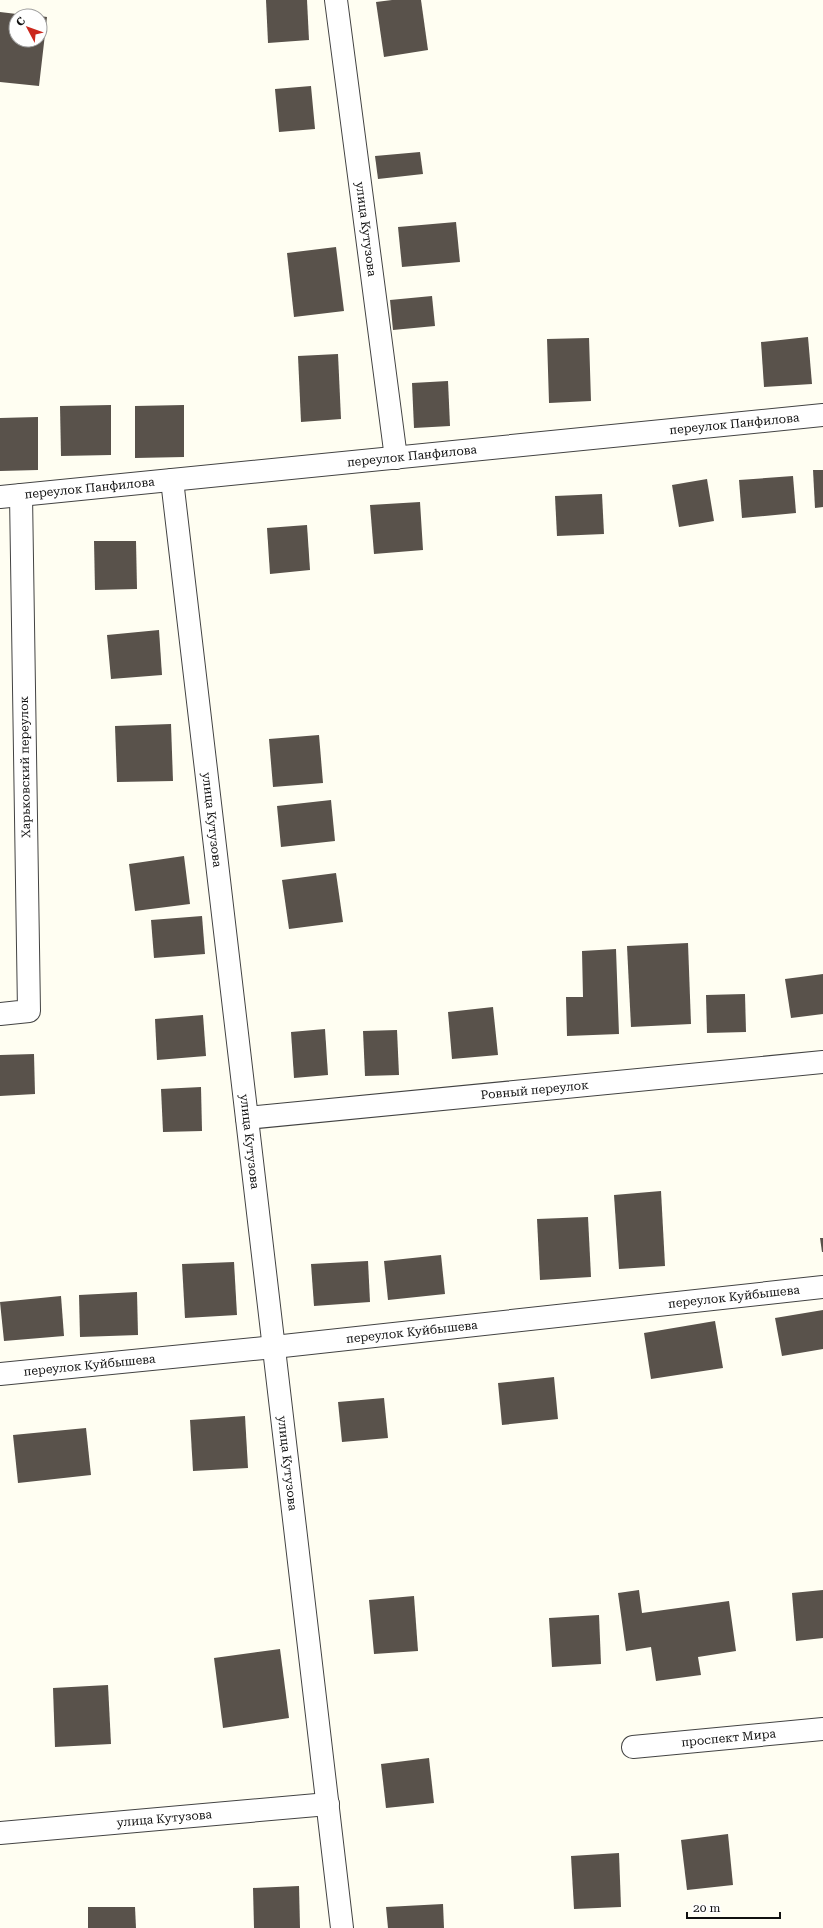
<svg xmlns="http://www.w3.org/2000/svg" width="823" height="1928" font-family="'Roboto Serif',serif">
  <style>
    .building { fill: #59524b }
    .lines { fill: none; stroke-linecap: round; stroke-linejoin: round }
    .minor-casing { stroke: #434343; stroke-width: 24 }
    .minor { stroke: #fff; stroke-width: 22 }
    .labels { text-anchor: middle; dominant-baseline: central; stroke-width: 4; stroke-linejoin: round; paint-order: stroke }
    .street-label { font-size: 12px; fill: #101010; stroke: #fff }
  </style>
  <rect width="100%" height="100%" fill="#fffef2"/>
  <g class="building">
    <polygon points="266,0 307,0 309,40 268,43"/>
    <polygon points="392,0 421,0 428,50 384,57 376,2"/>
    <polygon points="0,12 25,15 16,16 16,40 40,40 40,16 47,17 39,86 0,82"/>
    <polygon points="311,86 315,129 279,132 275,89"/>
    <polygon points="420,152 423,174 378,179 375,156"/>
    <polygon points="456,222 460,262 402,267 398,227"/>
    <polygon points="336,247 344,311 294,317 287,253"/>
    <polygon points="432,296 435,326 393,330 390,300"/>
    <polygon points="808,337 812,384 764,387 761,342"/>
    <polygon points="589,338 591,401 549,403 547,339"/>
    <polygon points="338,354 341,419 301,422 298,356"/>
    <polygon points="448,381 450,426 414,428 412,383"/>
    <polygon points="111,405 111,455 61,456 60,406"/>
    <polygon points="184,405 184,457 135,458 135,406"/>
    <polygon points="38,417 38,470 0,471 0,418"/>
    <polygon points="813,470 823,470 823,507 815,508"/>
    <polygon points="793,476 796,513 742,518 739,480"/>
    <polygon points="707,479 714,521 679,527 672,485"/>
    <polygon points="602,494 604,534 557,536 555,496"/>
    <polygon points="420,502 423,550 374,554 370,505"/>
    <polygon points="307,525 310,570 270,574 267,528"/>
    <polygon points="94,541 136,541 137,589 95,590"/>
    <polygon points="159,630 162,675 111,679 107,635"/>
    <polygon points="171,724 173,781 117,782 115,726"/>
    <polygon points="319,735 323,783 273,787 269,739"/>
    <polygon points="331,800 335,841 281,847 277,806"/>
    <polygon points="184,856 190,904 135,911 129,864"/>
    <polygon points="336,873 343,922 289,929 282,880"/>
    <polygon points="202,916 205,954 154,958 151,920"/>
    <polygon points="688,943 691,1024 631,1027 627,946"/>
    <polygon points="616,949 619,1034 567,1036 566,997 583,997 582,951"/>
    <polygon points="823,974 823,1014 791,1018 785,979"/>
    <polygon points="745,994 746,1032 707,1033 706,995"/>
    <polygon points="493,1007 498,1055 452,1059 448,1012"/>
    <polygon points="203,1015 206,1056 157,1060 155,1019"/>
    <polygon points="325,1029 328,1075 294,1078 291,1032"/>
    <polygon points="397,1030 399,1075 365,1076 363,1031"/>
    <polygon points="34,1054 35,1094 0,1096 0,1055"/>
    <polygon points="201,1087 202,1131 163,1132 161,1089"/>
    <polygon points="661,1191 665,1266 619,1269 614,1195"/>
    <polygon points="588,1217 591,1277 540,1280 537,1219"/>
    <polygon points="820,1238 823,1238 823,1252 822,1252"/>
    <polygon points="441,1255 445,1294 388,1300 384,1261"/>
    <polygon points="368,1261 370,1302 314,1306 311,1264"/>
    <polygon points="234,1262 237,1315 185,1318 182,1264"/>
    <polygon points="137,1292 138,1335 80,1337 79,1295"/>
    <polygon points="61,1296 64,1336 4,1341 0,1302"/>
    <polygon points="823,1310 823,1349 782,1356 775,1318"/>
    <polygon points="715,1321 723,1368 651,1379 644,1333"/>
    <polygon points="554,1377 558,1419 502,1425 498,1383"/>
    <polygon points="384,1398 388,1438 342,1442 338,1402"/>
    <polygon points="245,1416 248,1468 193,1471 190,1420"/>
    <polygon points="86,1428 91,1475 18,1483 13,1435"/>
    <polygon points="639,1590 642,1613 729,1601 736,1651 698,1657 701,1675 656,1681 651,1647 626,1651 618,1593"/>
    <polygon points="823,1590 823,1638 796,1641 792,1593"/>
    <polygon points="414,1596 418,1651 374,1654 369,1600"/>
    <polygon points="599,1615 601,1664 552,1667 549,1618"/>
    <polygon points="280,1649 289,1718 223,1728 214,1658"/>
    <polygon points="108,1685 111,1744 55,1747 53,1688"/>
    <polygon points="429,1758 434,1803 386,1808 381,1764"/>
    <polygon points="728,1834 733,1885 687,1890 681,1840"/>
    <polygon points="619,1853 621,1907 574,1909 571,1856"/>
    <polygon points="299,1886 300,1928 254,1928 253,1888"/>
    <polygon points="443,1904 444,1928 388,1928 386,1907"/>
    <polygon points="88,1907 135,1907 136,1928 88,1928"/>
  </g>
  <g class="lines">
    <defs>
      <g id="minor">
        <path id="s1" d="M336 0 396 458"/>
        <path id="s2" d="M172 480 342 1928"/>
        <path id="s3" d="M0 497 823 415"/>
        <polyline points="0,1014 29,1011 21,495"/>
        <path id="s4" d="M247 1118 823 1062"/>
        <path id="s5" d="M0 1374 274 1347 823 1287"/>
        <path id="s6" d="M633 1747 823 1729"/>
        <path id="s7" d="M0 1833 328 1804"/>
      </g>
    </defs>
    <use href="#minor" class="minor-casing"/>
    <use href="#minor" class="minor"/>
  </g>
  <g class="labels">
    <g class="street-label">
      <text stroke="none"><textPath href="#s1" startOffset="231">улица Кутузова</textPath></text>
      <text stroke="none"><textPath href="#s3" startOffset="738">переулок Панфилова</textPath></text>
      <text stroke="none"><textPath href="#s3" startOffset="414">переулок Панфилова</textPath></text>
      <text stroke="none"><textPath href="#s3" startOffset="90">переулок Панфилова</textPath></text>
      <text transform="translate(25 767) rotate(-91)">Харьковский переулок</text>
      <text stroke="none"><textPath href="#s2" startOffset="342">улица Кутузова</textPath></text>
      <text stroke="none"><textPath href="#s4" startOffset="289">Ровный переулок</textPath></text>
      <text stroke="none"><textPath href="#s2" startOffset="666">улица Кутузова</textPath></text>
      <text stroke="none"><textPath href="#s5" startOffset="738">переулок Куйбышева</textPath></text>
      <text stroke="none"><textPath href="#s5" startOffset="414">переулок Куйбышева</textPath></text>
      <text stroke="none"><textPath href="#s5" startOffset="90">переулок Куйбышева</textPath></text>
      <text stroke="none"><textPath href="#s2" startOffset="990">улица Кутузова</textPath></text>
      <text stroke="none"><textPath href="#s6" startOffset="96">проспект Мира</textPath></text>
      <text stroke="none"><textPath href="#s7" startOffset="165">улица Кутузова</textPath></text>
    </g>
  </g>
  <g transform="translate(28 28) rotate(311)"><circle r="19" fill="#ffffff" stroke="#9f9f9f"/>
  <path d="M0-3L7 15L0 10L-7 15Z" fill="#cb271d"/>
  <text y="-6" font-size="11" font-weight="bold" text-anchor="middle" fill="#101010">С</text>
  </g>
  <path d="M687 1912v6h93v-6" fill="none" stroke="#101010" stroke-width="2"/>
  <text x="693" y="1912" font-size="12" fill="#101010" stroke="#ffffff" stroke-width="3" paint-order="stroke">20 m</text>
</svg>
